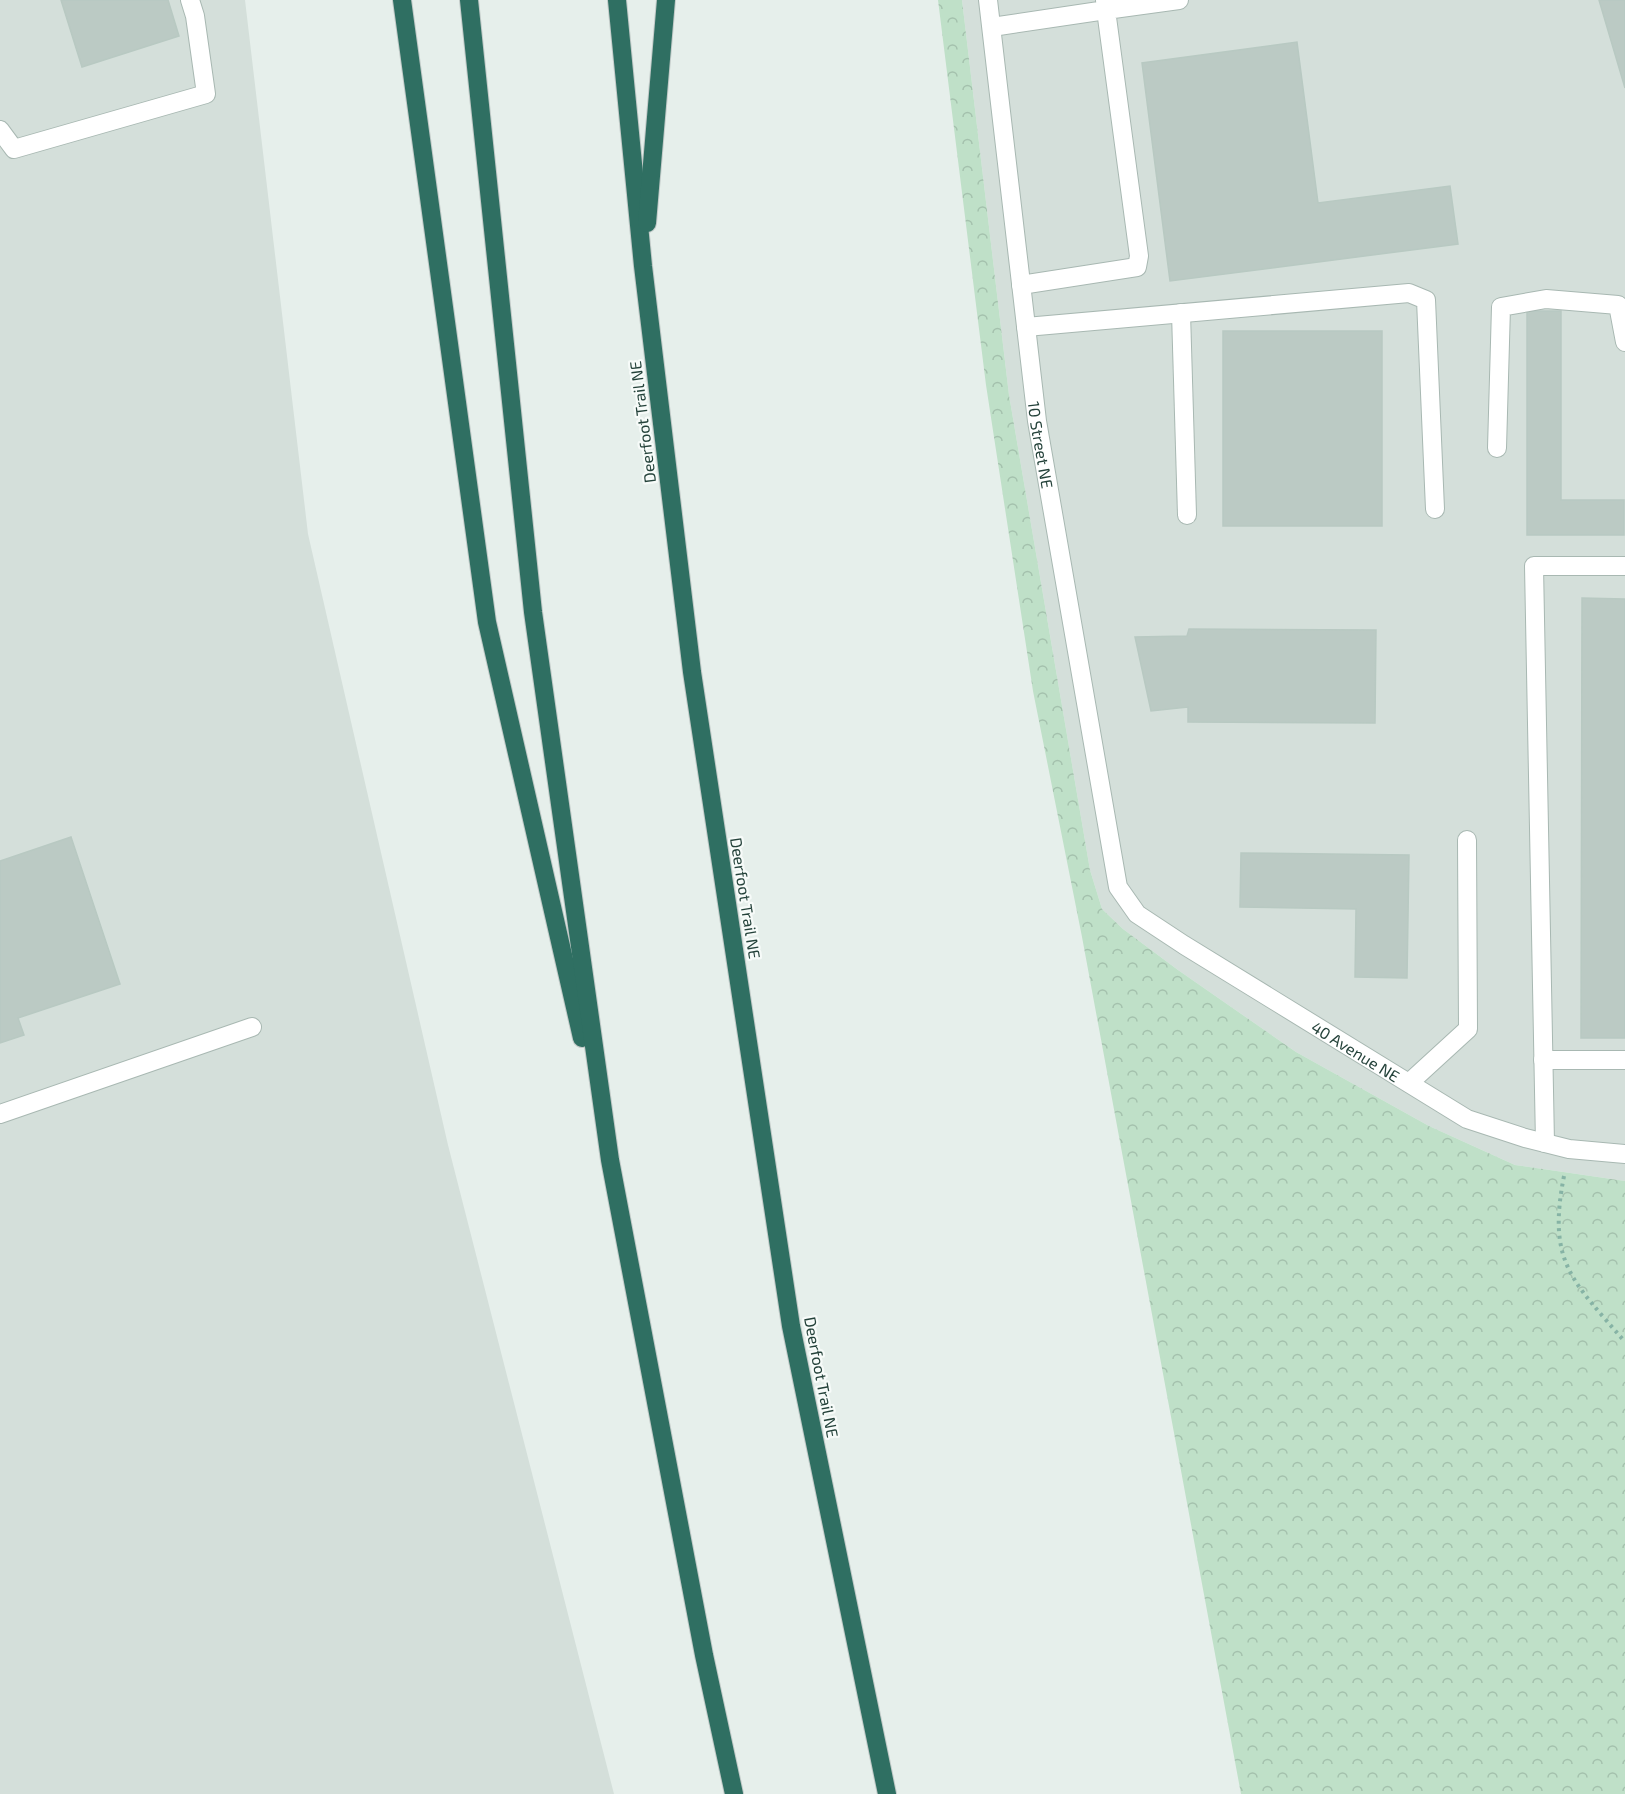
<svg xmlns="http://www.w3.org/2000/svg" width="1625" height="1794" font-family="'Exo 2',sans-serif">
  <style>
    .built { fill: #d4dfda }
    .park { fill: url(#park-crowns) }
    .building { fill: #bbcac4; stroke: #b8c9c2; stroke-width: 1.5 }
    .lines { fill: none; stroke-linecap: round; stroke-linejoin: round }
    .minor-casing { stroke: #a8b8b2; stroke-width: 20 }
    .highway-casing { stroke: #c2cac8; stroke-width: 20 }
    .path { stroke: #86b3a5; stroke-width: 4; stroke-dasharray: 3 4.5; stroke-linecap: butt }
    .minor { stroke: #fff; stroke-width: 18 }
    .highway { stroke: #2f6f62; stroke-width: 18 }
    .labels { text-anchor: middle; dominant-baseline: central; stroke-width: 4.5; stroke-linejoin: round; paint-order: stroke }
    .street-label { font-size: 16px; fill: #24423a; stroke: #f7fbf9 }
  </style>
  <defs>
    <pattern id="park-crowns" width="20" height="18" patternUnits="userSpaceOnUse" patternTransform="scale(1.5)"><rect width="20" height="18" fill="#bfe0c8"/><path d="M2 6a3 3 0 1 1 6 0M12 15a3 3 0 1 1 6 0" fill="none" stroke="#a4c1ad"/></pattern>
  </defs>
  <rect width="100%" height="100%" fill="#e6efeb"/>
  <g class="built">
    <polygon points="0,0 245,0 308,534 448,1145 614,1794 0,1794"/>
    <polygon points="962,0 1625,0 1625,1181 1515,1165 1429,1126 1296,1052 1178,970 1123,929 1102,909 1090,870 1009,395"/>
  </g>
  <polygon class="park" points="938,0 962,0 1009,395 1090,870 1102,909 1123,929 1178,970 1296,1052 1429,1126 1515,1165 1625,1181 1625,1794 1241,1794 1082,937 1033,691 986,385"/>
  <g class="building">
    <polygon points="61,0 168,0 179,36 82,67"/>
    <polygon points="1599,0 1625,0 1625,88"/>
    <polygon points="1297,42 1318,203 1450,186 1458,244 1170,281 1142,63"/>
    <polygon points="1527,311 1561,311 1561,500 1624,500 1624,535 1527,535"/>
    <rect x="1223" y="331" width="159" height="195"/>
    <polygon points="1582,598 1625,599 1625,1038 1581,1038"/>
    <polygon points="1189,629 1376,630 1375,723 1188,722 1188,707 1151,711 1135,637 1187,636"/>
    <polygon points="71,837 120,984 18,1018 24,1035 0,1043 0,861"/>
    <polygon points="1241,853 1409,855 1407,978 1355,977 1356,909 1240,907"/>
  </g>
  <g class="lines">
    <defs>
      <g id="minor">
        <path id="s1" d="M988 0 1037 421 1118 887 1137 914 1184 945 1467 1119 1525 1138 1569 1149 1625 1154"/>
        <polyline points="992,27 1106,10 1105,0"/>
        <polyline points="0,130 14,149 206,94 195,16 190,0"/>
        <polyline points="1021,285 1137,267 1139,256 1106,10 1179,0"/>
        <polyline points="1181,313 1187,515"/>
        <polyline points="1026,327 1409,293 1426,300 1435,509"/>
        <polyline points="1497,448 1501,307 1546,299 1618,305 1625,342"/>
        <polyline points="1543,1060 1625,1060"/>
        <polyline points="1409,1083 1468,1029 1467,840"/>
        <polyline points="0,1114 252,1027"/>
        <polyline points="1545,1143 1534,566 1625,566"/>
      </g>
      <g id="highway">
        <polyline points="402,0 487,622 582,1038"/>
        <polyline points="469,0 533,612 610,1160 704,1655 734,1794"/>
        <polyline points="617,0 643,266 692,672 791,1326 887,1794"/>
        <polyline points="647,223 666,0"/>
      </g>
    </defs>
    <use href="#minor" class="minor-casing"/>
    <use href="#highway" class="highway-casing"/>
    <path class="path" d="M1564 1176C1547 1262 1572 1280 1625 1342"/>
    <use href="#minor" class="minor"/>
    <use href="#highway" class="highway"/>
  </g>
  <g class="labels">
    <g class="street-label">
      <text transform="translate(642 422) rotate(-97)">Deerfoot Trail NE</text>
      <text stroke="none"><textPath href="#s1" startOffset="448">10 Street NE</textPath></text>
      <text transform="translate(746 898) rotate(81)">Deerfoot Trail NE</text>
      <text stroke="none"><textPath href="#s1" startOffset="1188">40 Avenue NE</textPath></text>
      <text transform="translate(822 1377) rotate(79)">Deerfoot Trail NE</text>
    </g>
  </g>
</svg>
